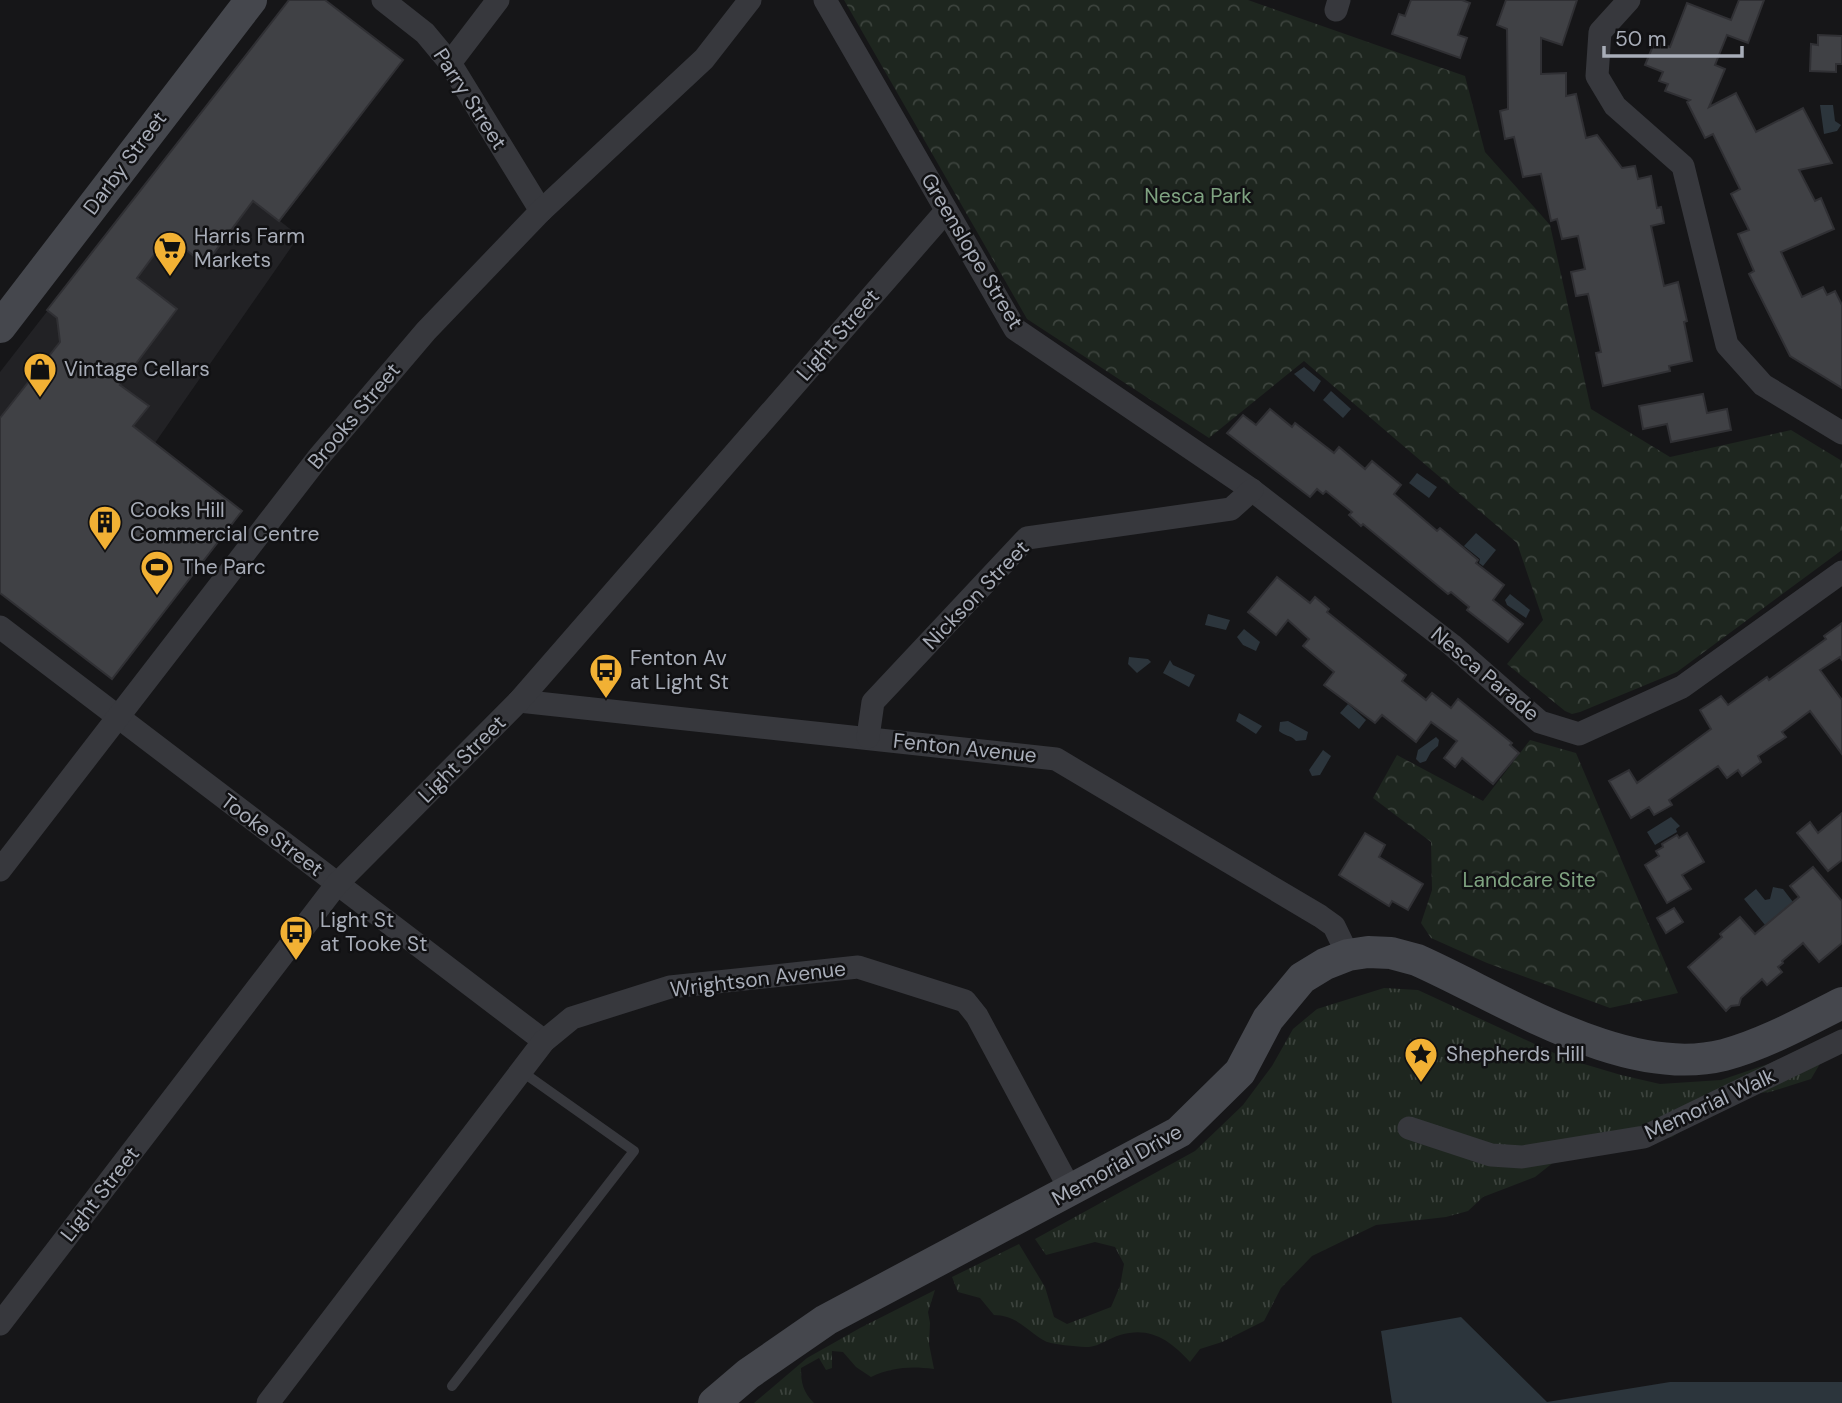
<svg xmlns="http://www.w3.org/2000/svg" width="1842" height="1403" font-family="'DM Sans',sans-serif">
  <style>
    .built { fill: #222225 }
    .grass { fill: url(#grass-tufts) }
    .forest { fill: url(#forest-crowns) }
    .water { fill: #2c353c }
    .building { fill: #404145; stroke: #303034; stroke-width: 2 }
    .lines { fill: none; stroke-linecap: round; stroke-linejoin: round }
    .lane { stroke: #37383d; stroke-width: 10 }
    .street { stroke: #37383d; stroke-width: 23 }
    .secondary { stroke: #45474d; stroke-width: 32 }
    .labels { text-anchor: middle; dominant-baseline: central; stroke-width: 5; stroke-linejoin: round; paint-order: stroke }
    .street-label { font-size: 21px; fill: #a8adb8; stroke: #111113 }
    .park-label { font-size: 21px; fill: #7fa381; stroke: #111113 }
    .poi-label { font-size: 21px; fill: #a8adb8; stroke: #111113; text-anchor: start }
  </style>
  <defs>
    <pattern id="grass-tufts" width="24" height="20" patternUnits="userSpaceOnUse" patternTransform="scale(1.75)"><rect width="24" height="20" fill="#1e261f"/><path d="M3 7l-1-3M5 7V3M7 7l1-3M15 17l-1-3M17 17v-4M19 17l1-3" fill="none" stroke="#3c433d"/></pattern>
    <pattern id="forest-crowns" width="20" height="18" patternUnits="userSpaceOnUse" patternTransform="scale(1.75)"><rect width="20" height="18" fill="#1e261f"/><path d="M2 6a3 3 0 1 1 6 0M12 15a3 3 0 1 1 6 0" fill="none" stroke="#3c433d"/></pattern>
  </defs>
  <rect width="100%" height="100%" fill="#161618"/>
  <polygon class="built" points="289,0 325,0 403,60 280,221 299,236 155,443 242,511 112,679 0,593 0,372"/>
  <g class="grass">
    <path d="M1384 988 1418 990 1567 1059 1621 1075 1660 1084 1721 1080 1771 1063 1842 1029V1052L1821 1062 1811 1079 1770 1092 1712 1097 1705 1115 1672 1137 1554 1162 1535 1177 1483 1197 1468 1211 1446 1217 1376 1225 1312 1256 1281 1288 1264 1321 1222 1342 1200 1349 1190 1362C1170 1340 1150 1326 1120 1335 1110 1338 1099 1346 1089 1347 1081 1347 1060 1345 1051 1343 1033 1339 1021 1315 994 1315L980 1298 958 1292 952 1277 1019 1244 1045 1287 1054 1317 1067 1324 1111 1307 1120 1286 1124 1264 1115 1247 1095 1242 1046 1255 1035 1239 1195 1151 1243 1105 1272 1066 1293 1029 1317 1009Z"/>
    <path d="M935 1290 928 1312 930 1323 929 1344 934 1369C911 1366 892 1367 871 1377L856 1367 843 1352 832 1351V1368L826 1370 819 1358 801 1368C801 1383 803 1392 814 1403H754L807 1358 860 1328Z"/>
  </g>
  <g class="forest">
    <polygon points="844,0 1248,0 1465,76 1485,152 1550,225 1591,409 1670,457 1791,430 1842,461 1842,550 1677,672 1580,712 1572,714 1565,711 1507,664 1543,620 1517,543 1304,361 1209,438 1027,319"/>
    <polygon points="1530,740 1576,753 1678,993 1610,1008 1487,963 1431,938 1421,923 1432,890 1431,842 1373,798 1397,755 1483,801"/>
  </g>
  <g class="water">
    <polygon points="1820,105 1833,105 1835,121 1841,125 1837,131 1824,134"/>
    <polygon points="1304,367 1321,381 1314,392 1294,374"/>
    <polygon points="1331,391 1351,409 1343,418 1323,400"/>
    <polygon points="1417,473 1437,487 1429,498 1409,483"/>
    <polygon points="1476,533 1496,550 1483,566 1479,563 1480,559 1464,546"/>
    <polygon points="1510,594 1530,610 1526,618 1507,605 1505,600"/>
    <polygon points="1208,614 1230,620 1226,630 1205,625"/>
    <polygon points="1244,629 1260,642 1256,651 1243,645 1237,637"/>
    <polygon points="1129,657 1148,659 1151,662 1137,673 1128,664"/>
    <polygon points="1170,660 1173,665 1195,675 1189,687 1163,673"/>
    <polygon points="1348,704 1366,720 1359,729 1340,713"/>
    <polygon points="1239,713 1262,726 1256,734 1236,721"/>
    <path d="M1288 721 1308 732 1306 740 1296 741C1291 735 1284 736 1279 731L1280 722Z"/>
    <polygon points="1436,737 1439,740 1438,746 1431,752 1426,761 1420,763 1416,759 1418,750"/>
    <polygon points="1323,750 1331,756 1320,775 1312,776 1309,770"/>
    <polygon points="1671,817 1680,826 1676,829 1677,832 1655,845 1647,832"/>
    <polygon points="1773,887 1783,889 1793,902 1765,925 1744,899 1756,889 1765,900 1770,899"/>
    <polygon points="1461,1317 1547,1402 1670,1382 1842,1382 1842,1403 1392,1403 1381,1331"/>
  </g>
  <g class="building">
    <polygon points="289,0 325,0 403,60 279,221 253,201 205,265 171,238 163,249 160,247 137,278 177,309 120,385 149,406 133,426 242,511 112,679 0,593 0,418 60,342 57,318 47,310"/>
    <polygon points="1411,0 1462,0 1470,3 1458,35 1467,38 1460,58 1392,34 1399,14 1405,16"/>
    <polygon points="1506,0 1577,0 1562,45 1541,38 1541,74 1566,73 1566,96 1576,94 1586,138 1597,135 1622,168 1635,166 1638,179 1651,176 1657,208 1661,207 1664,223 1651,226 1664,286 1678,282 1687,321 1684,322 1692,361 1669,366 1670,371 1603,386 1596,353 1601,352 1588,294 1576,296 1571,272 1585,269 1578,236 1562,239 1557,219 1551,221 1541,174 1523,177 1514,137 1505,139 1500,111 1508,109 1507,29 1497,25"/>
    <polygon points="1739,0 1764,0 1748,43 1727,35 1715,65 1725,69 1709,107 1736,93 1756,132 1803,108 1832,163 1799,170 1815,201 1821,198 1834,229 1781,252 1802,297 1823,287 1827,295 1835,291 1842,305 1842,388 1790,356 1749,274 1754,271 1738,234 1749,230 1731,194 1740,189 1713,134 1705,138 1687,102 1690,100 1665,91 1668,84 1659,81 1663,72 1645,65 1655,41 1670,47 1687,3 1731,20"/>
    <polygon points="1818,35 1842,36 1842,64 1836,64 1836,72 1810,71 1811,44 1818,45"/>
    <polygon points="1703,394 1707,413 1727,409 1731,430 1671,442 1667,424 1643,429 1639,406"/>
    <polygon points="1270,409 1292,427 1295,423 1334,453 1339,447 1365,469 1372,461 1401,485 1394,494 1437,531 1440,528 1478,560 1476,563 1504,585 1493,600 1523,624 1508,642 1467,610 1469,607 1451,592 1448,594 1363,524 1361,526 1349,515 1352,512 1326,491 1323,494 1317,489 1310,497 1227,433 1243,415 1256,425"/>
    <polygon points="1277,577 1310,603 1315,597 1329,609 1327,612 1406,675 1402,681 1426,700 1432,693 1451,708 1458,699 1512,743 1510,745 1519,753 1493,784 1462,758 1455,767 1444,758 1457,741 1431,722 1416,742 1382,715 1375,723 1324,685 1334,672 1303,646 1309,639 1288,620 1276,635 1248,612"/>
    <polygon points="1842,623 1842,660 1840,657 1820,670 1842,700 1842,754 1810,711 1782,732 1786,737 1758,756 1761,762 1742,776 1738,770 1727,778 1718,766 1669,800 1672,805 1654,815 1649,807 1631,818 1609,781 1629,770 1637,783 1711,729 1700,710 1721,696 1728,705 1767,677 1769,680 1826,639 1824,636"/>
    <polygon points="1842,813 1842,860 1828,871 1797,833 1810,822 1818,833"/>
    <polygon points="1365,833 1385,845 1379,857 1423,884 1408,910 1392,901 1389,906 1339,875"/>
    <polygon points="1687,833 1704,862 1682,875 1691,889 1667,903 1645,865 1659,856 1656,851 1663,847 1662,844 1677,835 1679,838"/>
    <polygon points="1813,867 1842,901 1842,943 1819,962 1803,943 1782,961 1783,963 1778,967 1782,972 1767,985 1762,979 1741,998 1739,1005 1731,1006 1726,1011 1688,967 1722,937 1720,934 1740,917 1755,934 1799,897 1790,886"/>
    <polygon points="1674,908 1683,922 1666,933 1657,918"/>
  </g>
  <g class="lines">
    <polyline class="lane" points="452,1386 634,1151 521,1071"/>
    <g class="street">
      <polyline points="383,0 425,33 450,63 541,211"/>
      <polyline points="825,0 1015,329 1252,490 1452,645 1540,722 1579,734 1682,687 1842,572"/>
      <polyline points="1629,0 1600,32 1597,76 1615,106 1683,166 1727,345 1763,385 1842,433"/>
      <polyline points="1336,10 1339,0"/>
      <polyline points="450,63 498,0"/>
      <polyline points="0,627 544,1041"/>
      <polyline points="519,701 1056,759 1320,916 1334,926 1348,955"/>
      <polyline points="868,737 873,702 1027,538 1231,509 1252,490"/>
      <polyline points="0,870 318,458 426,331 541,211 704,59 750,0"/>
      <polyline points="1409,1128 1491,1155 1522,1157 1644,1137 1842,1041"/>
      <polyline points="0,1324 337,884 519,701 946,211"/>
      <polyline points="268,1403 544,1041 572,1018 670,987 858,967 965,1001 977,1016 1071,1191"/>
    </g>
    <g class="secondary">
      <polyline points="0,327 251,0"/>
      <path d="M714 1403 748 1374 826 1320 1179 1132 1240 1072 1268 1019 1302 978 1325 964 1348 955 1368 952 1391 953 1417 960C1505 999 1625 1080 1724 1055 1765 1044 1804 1022 1842 1003"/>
    </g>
  </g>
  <defs>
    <symbol id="supermarket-pin" viewBox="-11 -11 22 30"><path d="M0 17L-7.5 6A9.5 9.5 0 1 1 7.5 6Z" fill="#f2b134" stroke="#111113"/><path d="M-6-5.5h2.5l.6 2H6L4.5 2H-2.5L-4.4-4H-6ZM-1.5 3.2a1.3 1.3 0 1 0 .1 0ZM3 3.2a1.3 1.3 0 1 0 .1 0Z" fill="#111"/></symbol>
    <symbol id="shop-pin" viewBox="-11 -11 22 30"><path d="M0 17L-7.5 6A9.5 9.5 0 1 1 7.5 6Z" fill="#f2b134" stroke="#111113"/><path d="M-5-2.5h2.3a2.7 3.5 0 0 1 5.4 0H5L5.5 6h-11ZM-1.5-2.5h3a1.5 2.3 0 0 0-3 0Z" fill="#111"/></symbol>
    <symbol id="building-pin" viewBox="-11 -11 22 30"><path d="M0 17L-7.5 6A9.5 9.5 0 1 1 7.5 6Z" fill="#f2b134" stroke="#111113"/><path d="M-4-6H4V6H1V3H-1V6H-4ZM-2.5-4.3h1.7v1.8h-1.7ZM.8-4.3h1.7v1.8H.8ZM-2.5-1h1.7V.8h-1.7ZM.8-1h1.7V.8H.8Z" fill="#111"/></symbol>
    <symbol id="stadium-pin" viewBox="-11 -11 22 30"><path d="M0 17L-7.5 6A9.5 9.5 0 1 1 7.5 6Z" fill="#f2b134" stroke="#111113"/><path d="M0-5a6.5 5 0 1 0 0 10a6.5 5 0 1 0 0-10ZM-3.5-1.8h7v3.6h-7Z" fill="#111"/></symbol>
    <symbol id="bus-pin" viewBox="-11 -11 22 30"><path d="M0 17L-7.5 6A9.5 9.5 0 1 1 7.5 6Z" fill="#f2b134" stroke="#111113"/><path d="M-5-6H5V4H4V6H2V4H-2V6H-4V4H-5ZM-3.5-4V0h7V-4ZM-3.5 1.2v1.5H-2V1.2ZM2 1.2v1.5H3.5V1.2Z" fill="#111"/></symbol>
    <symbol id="sight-pin" viewBox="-11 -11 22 30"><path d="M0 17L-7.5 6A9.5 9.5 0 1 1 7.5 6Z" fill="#f2b134" stroke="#111113"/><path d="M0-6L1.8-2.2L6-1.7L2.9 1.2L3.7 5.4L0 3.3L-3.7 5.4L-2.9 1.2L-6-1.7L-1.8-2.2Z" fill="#111"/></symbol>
  </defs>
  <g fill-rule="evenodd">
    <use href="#supermarket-pin" x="151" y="229" width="38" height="52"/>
    <use href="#shop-pin" x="21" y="350" width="38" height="52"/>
    <use href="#building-pin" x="86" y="503" width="38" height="52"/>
    <use href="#stadium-pin" x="138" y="548" width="38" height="52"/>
    <use href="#bus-pin" x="587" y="651" width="38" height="52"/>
    <use href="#bus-pin" x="277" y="913" width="38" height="52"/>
    <use href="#sight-pin" x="1402" y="1035" width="38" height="52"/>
  </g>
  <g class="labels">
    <g class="street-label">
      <text transform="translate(470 99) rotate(57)">Parry Street</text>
      <text transform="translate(125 163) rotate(-53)">Darby Street</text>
      <text transform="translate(972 251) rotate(59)">Greenslope Street</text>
      <text transform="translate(838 335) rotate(-49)">Light Street</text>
      <text transform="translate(354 416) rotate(-50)">Brooks Street</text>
      <text transform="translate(976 595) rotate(-46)">Nickson Street</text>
      <text transform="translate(1485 674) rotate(40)">Nesca Parade</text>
      <text transform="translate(965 748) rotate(6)">Fenton Avenue</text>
      <text transform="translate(462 759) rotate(-45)">Light Street</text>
      <text transform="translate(272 835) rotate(37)">Tooke Street</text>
      <text transform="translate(758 979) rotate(-7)">Wrightson Avenue</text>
      <text transform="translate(1710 1104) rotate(-25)">Memorial Walk</text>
      <text transform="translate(1117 1165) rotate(-29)">Memorial Drive</text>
      <text transform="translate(100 1194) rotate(-52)">Light Street</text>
    </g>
    <g class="park-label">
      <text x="1198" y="196">Nesca Park</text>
      <text x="1529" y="880">Landcare Site</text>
    </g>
    <g class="poi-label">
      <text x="194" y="236">Harris Farm<tspan x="194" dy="24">Markets</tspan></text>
      <text x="64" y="369">Vintage Cellars</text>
      <text x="130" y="510">Cooks Hill<tspan x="130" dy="24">Commercial Centre</tspan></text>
      <text x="182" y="567">The Parc</text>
      <text x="630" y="658">Fenton Av<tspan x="630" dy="24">at Light St</tspan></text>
      <text x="320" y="920">Light St<tspan x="320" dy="24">at Tooke St</tspan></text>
      <text x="1446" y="1054">Shepherds Hill</text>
    </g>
  </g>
  <path d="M1604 46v10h138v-10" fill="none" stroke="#a8adb8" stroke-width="3.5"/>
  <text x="1615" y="46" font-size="21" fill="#a8adb8" stroke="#111113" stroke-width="5" paint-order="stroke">50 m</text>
</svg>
